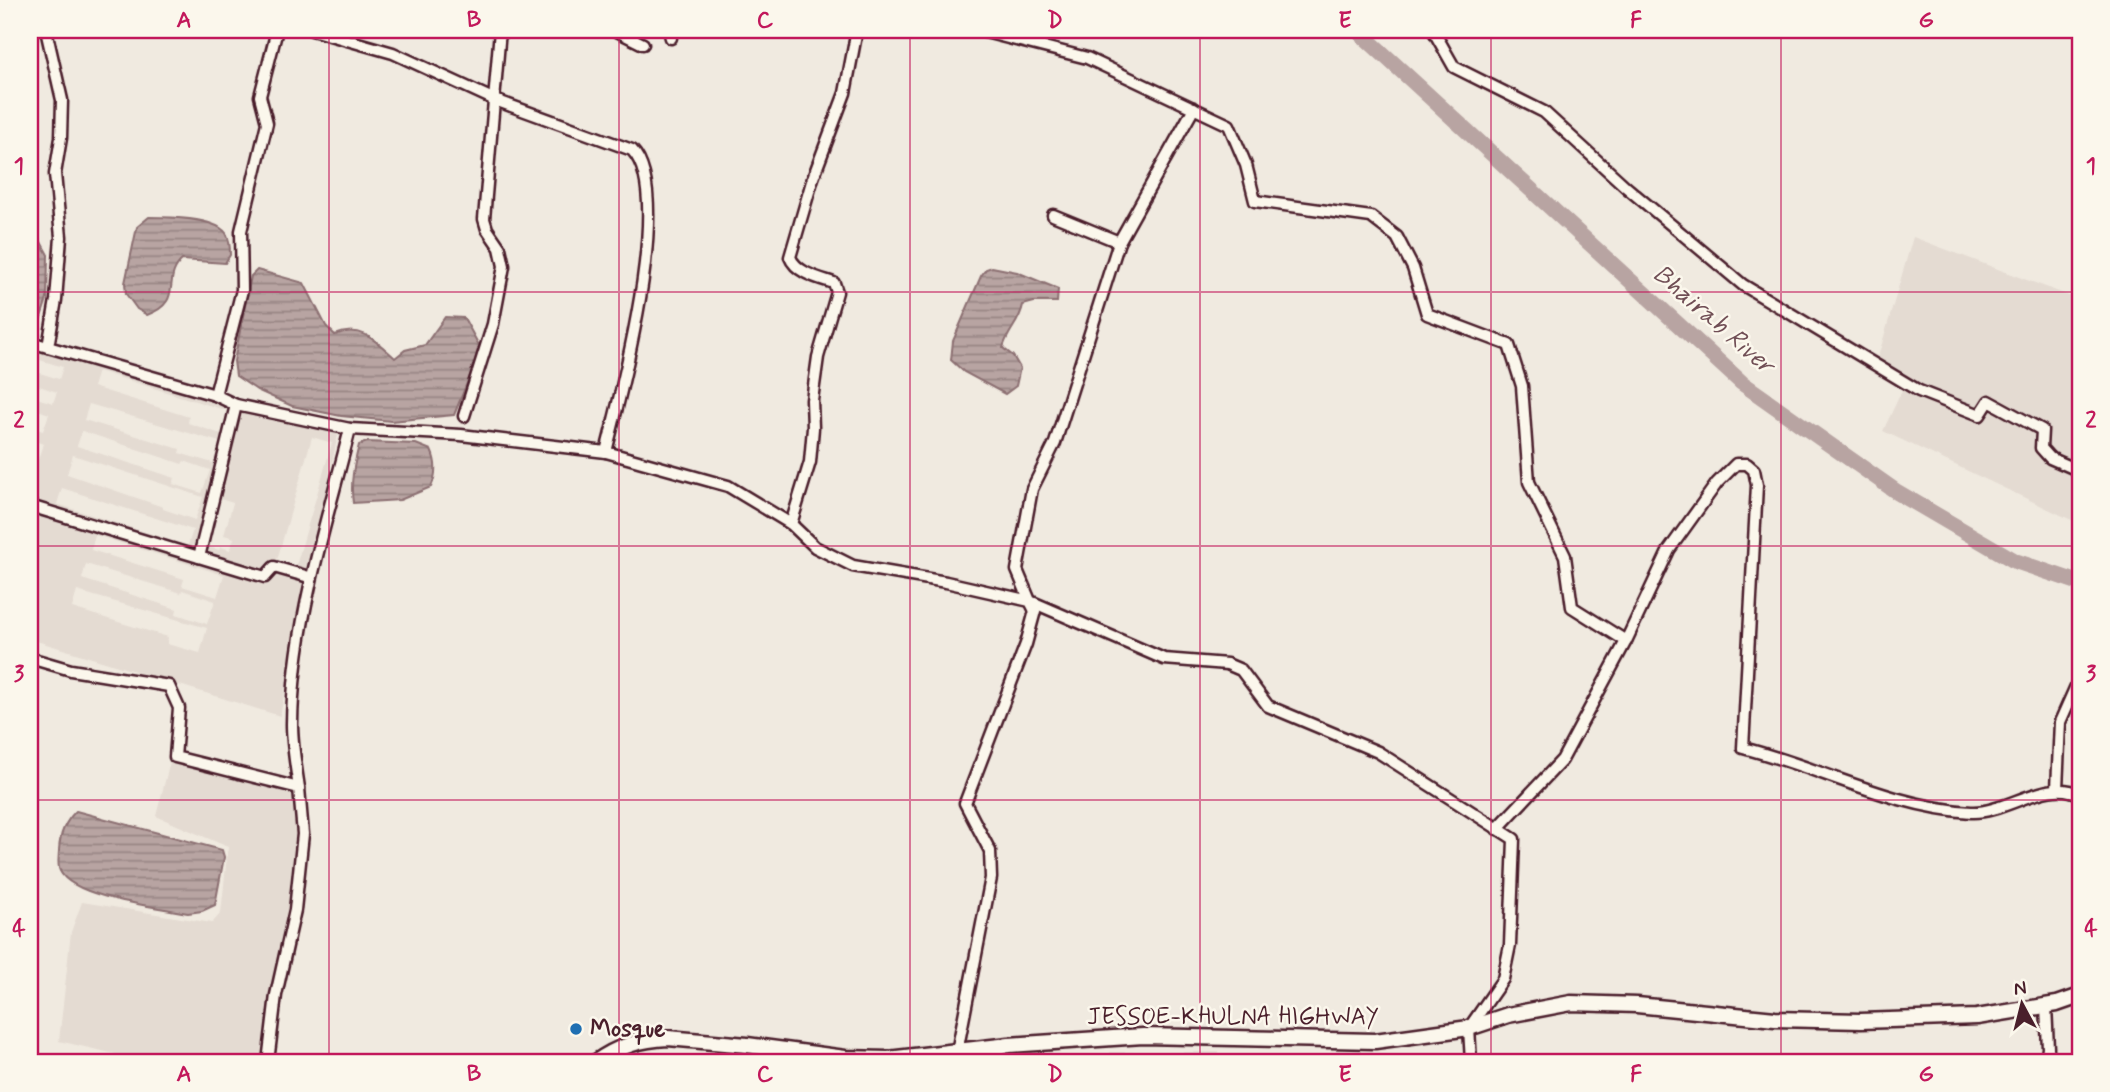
<svg xmlns="http://www.w3.org/2000/svg" width="2110" height="1092" font-family="Mynerve,sans-serif">
  <style>
    .built { fill: #e4dbd2; fill-rule: evenodd }
    .water { fill: url(#water-rules); stroke: #8c6f72; stroke-width: 2 }
    .lines { fill: none; stroke-linecap: round; stroke-linejoin: round }
    .river { stroke: #b8a4a2; stroke-width: 16 }
    .minor-casing { stroke: #4a1f2b; stroke-width: 15 }
    .highway-casing { stroke: #4a1f2b; stroke-width: 19 }
    .minor { stroke: #fbf7ec; stroke-width: 10 }
    .highway { stroke: #fbf7ec; stroke-width: 14 }
    .grid { fill: none; stroke: #c2185b; stroke-width: 2; stroke-opacity: 0.55 }
    .poi-dot { fill: #1f6fb2; stroke: #fbf7ec; stroke-width: 2.5 }
    .labels { text-anchor: middle; dominant-baseline: central; stroke-width: 5; stroke-linejoin: round; paint-order: stroke }
    .street-label { font-size: 24px; fill: #4a1f2b; stroke: #fbf7ec }
    .poi-label { font-size: 24px; font-weight: bold; fill: #4a1f2b; stroke: #fbf7ec; text-anchor: start }
    .water-label { font-size: 26px; font-style: italic; fill: #704e55; stroke: #fbf7ec }
    .neatline { fill: none; stroke: #c2185b; stroke-width: 2.5 }
    .grid-label { font-size: 23px; text-anchor: middle; font-weight: bold; fill: #c2185b }
  </style>
  <defs>
    <pattern id="water-rules" width="6" height="5" patternUnits="userSpaceOnUse" patternTransform="scale(1.75)"><rect width="6" height="5" fill="#b8a4a2"/><path d="M0 2.5h6" fill="none" stroke="#988584"/></pattern>
  </defs>
  <rect width="100%" height="100%" fill="#f0eae0"/>
  <filter id="ink" filterUnits="userSpaceOnUse"><feTurbulence type="fractalNoise" baseFrequency=".0143" numOctaves="2"/><feDisplacementMap in="SourceGraphic" scale="14" xChannelSelector="R" yChannelSelector="G"/><feConvolveMatrix kernelMatrix="1 2 1 2 8 2 1 2 1" color-interpolation-filters="sRGB"/></filter>
  <g filter="url(#ink)">
    <g class="built">
      <polygon points="1913,237 2080,300 2080,524 1883,431 1905,384 1876,364"/>
      <path d="M30 347 338 434 280 716 30 639V483L32 474 30 473V460L37 462 43 444 30 439V427L43 431 49 414 30 407V396L53 403 57 392 30 383V370L59 379 63 367 30 357ZM98 371 228 411 221 434 188 423 189 417 93 387ZM89 404 220 442 213 463 179 453 180 449 84 420ZM82 431 182 464 184 461 210 470 202 493 173 484 175 478 77 446ZM312 437 332 443 296 566 277 560ZM73 455 203 497 195 520 163 509V507L67 474ZM62 488 193 530 186 551 152 540 154 535 57 504ZM217 498 233 503 224 535 234 538 230 550 221 547 219 550 203 545ZM95 535 224 575 217 597 182 586 184 579 91 550ZM86 564 181 593 182 590 215 601 207 624 176 614 177 609 82 579ZM77 591 207 628 200 653 167 644 168 637 72 608Z"/>
      <polygon points="170,762 294,790 298,832 290,905 284,952 264,1062 117,1062 115,1054 59,1041 71,932 82,902 212,923 221,913 228,847 156,816"/>
      <polygon points="1110,1052 1219,1052 1218,1062 1108,1062"/>
    </g>
    <g class="water">
      <path d="M149 217C167 217 214 217 226 233 230 239 230 248 230 255L225 263 182 260C161 279 185 301 147 315L137 309 126 294 125 283 137 227Z"/>
      <polygon points="30,225 32,225 48,255 47,299 35,335 30,334"/>
      <path d="M992 267 1017 272 1058 289 1057 302H1034L1023 305C1020 322 1007 332 1003 348L1013 356 1020 368 1016 386 1005 394 964 372 951 360 953 341 981 276 986 269Z"/>
      <path d="M257 270 304 283 326 326 335 335C361 324 376 341 395 358L405 350 425 345 445 317 464 318 481 349 454 415 391 421 341 416 292 406 257 390 236 376 234 361 251 276Z"/>
      <path d="M367 442 416 444 431 450C437 463 437 474 431 487L400 500 353 503C350 482 354 465 359 445Z"/>
      <path d="M76 811 222 850 224 857 215 905 202 911 188 913C159 907 73 898 60 871 57 865 59 856 59 850 60 833 65 822 76 811Z"/>
    </g>
    <g class="lines">
      <polyline class="river" points="1357,30 1742,383 1897,492 2015,561 2080,583"/>
      <defs>
        <g id="minor">
          <polyline points="46,30 62,100 61,138 55,174 61,237 56,300 48,347 215,395 236,405 350,429 461,435 606,452"/>
          <path d="M312 30 393 53 495 100 632 150C675 194 620 395 606 452L728 486 791 524 815 547 853 566 946 582 1030 601 1035 611 1026 644 965 803 990 851 991 878 955 1062"/>
          <polyline points="615,30 643,44"/>
          <polyline points="669,30 671,38"/>
          <polyline points="977,30 1087,58 1229,125 1246,165 1255,201 1371,217 1397,237 1413,268 1427,314 1509,345 1522,386 1529,482 1565,556 1572,607 1626,641"/>
          <polyline points="1433,30 1454,67 1544,112 1626,187 1743,285 1919,391 1980,415 1989,401 2042,430 2041,448 2050,458 2080,471"/>
          <polyline points="1194,108 1119,242 1055,443 1032,489 1017,570 1030,601 1164,659 1227,664 1241,670 1268,706 1378,752 1514,839 1510,945 1503,979 1469,1028 1471,1062"/>
          <polyline points="1053,215 1119,242"/>
          <polyline points="30,342 48,347"/>
          <polyline points="215,395 242,290 241,231 267,123 260,96 277,30"/>
          <polyline points="464,416 493,324 504,266 500,248 487,229 484,219 500,30"/>
          <polyline points="30,506 265,577 274,567 309,577"/>
          <path d="M791 524 810 462 813 428 812 400 818 357 837 292 834 283C819 278 796 273 790 257L813 178 845 93 857 30"/>
          <polyline points="199,557 236,405"/>
          <polyline points="30,658 71,670 169,686 179,708 175,757 299,788 303,834 295,910 276,995 268,1062"/>
          <path d="M299 788C296 767 292 745 292 724 293 624 326 525 350 429"/>
          <polyline points="2057,789 2060,722 2080,677"/>
          <path d="M1497 829 1562 760 1626 641 1669 550 1717 483 1736 464H1747L1754 470 1757 485 1743 748C1819 767 1892 807 1971 812 2005 814 2049 776 2080 795"/>
          <polyline points="2046,1006 2048,1048 2046,1062"/>
        </g>
        <path id="highway" d="M596 1062C618 1046 641 1039 668 1038L747 1045 845 1058 888 1059 1009 1045 1143 1036 1375 1041 1469 1028 1508 1015 1571 1003 1637 1005 1775 1019 1861 1021 1977 1017 2057 1004 2080 996"/>
      </defs>
      <use href="#minor" class="minor-casing"/>
      <use href="#highway" class="highway-casing"/>
      <use href="#minor" class="minor"/>
      <use href="#highway" class="highway"/>
    </g>
  </g>
  <path class="grid" d="M329 30V1062M619 30V1062M910 30V1062M1200 30V1062M1491 30V1062M1781 30V1062M30 292H2080M30 546H2080M30 800H2080"/>
  <circle class="poi-dot" cx="576" cy="1029" r="7"/>
  <g class="labels">
    <g class="street-label">
      <text x="1233" y="1017">JESSOE-KHULNA HIGHWAY</text>
    </g>
    <g class="poi-label">
      <text x="590" y="1029">Mosque</text>
    </g>
    <g class="water-label">
      <text transform="translate(1713 320) rotate(41)">Bhairab River</text>
    </g>
  </g>
  <rect width="2110" height="1092" fill="none" stroke="#fbf7ec" stroke-width="77"/>
  <g transform="translate(2022 1004) rotate(353)" stroke="#fbf7ec" stroke-width="5" paint-order="stroke">
  <path d="M0-5L12 26L0 18L-12 26Z" fill="#4a1f2b"/>
  <text y="-10" font-size="19" font-weight="bold" text-anchor="middle" fill="#4a1f2b">N</text>
  </g>
  <rect x="38" y="38" width="2034" height="1016" class="neatline"/>
  <g class="grid-label">
    <text x="184" y="27">A</text>
    <text x="474" y="27">B</text>
    <text x="765" y="27">C</text>
    <text x="1055" y="27">D</text>
    <text x="1345" y="27">E</text>
    <text x="1636" y="27">F</text>
    <text x="1926" y="27">G</text>
    <text x="19" y="173">1</text>
    <text x="2091" y="173">1</text>
    <text x="19" y="427">2</text>
    <text x="2091" y="427">2</text>
    <text x="19" y="681">3</text>
    <text x="2091" y="681">3</text>
    <text x="19" y="935">4</text>
    <text x="2091" y="935">4</text>
    <text x="184" y="1081">A</text>
    <text x="474" y="1081">B</text>
    <text x="765" y="1081">C</text>
    <text x="1055" y="1081">D</text>
    <text x="1345" y="1081">E</text>
    <text x="1636" y="1081">F</text>
    <text x="1926" y="1081">G</text>
  </g>
</svg>
